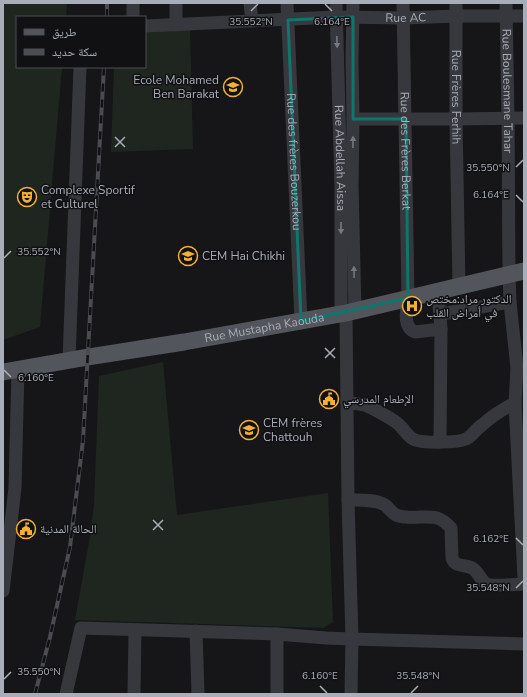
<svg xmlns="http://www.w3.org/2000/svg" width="527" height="697" font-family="'Nunito Sans','Noto Naskh Arabic',sans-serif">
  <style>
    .pitch { fill: #1e261f }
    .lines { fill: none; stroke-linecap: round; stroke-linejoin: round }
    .minor { stroke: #37383d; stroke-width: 13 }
    .major { stroke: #53555c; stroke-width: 17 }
    .rail-casing { stroke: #4a4c52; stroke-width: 4 }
    .rail { stroke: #111113; stroke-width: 2.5; stroke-dasharray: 8; stroke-linecap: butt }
    .oneway { fill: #757881 }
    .marked { fill: none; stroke: #0f766e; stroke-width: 3; stroke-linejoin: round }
    .ticks { fill: none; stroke: #a8adb8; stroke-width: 1.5 }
    .labels { text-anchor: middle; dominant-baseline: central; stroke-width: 3; stroke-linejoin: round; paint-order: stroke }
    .street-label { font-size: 12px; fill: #a8adb8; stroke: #111113 }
    .poi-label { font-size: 12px; fill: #a8adb8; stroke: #111113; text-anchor: start }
    .ticks-label { font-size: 10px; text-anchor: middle; fill: #a8adb8; stroke: #111113; stroke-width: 3; stroke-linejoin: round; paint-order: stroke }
  </style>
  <rect width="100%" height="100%" fill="#161618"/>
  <g class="pitch">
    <polygon points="3,3 67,3 66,17 17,17 17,67 62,67 40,327 3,340"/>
    <polygon points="190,26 193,149 111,152 114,67 145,67 145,28"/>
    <polygon points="163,362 177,515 328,493 333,622 323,628 75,620 89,542 94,505 99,376"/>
  </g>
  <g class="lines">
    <g class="minor">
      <polyline points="133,3 133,17"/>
      <polyline points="250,3 252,21"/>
      <path id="s1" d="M287 3 301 321"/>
      <path id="s2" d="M336 3 341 188V313"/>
      <polyline points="353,3 352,59 353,119 352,185 355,311"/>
      <path id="s3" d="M403 3 408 298C407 309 402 327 415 332L441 329"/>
      <path id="s4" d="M456 3V119L459 287"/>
      <path id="s5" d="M506 3 508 119 509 275 510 302 517 368 515 403 524 578"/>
      <polyline points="176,25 176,3"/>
      <path id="s6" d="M145 26 336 17 403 18 456 16H524"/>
      <polyline points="353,119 456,119 524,118"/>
      <polyline points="438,292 441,329 440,442"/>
      <polyline points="346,313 348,500 352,639 351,694"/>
      <polyline points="441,314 510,302"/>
      <polyline points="69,360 80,67"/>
      <path d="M347 403C353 403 359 404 365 405 372 408 391 418 397 423 404 428 407 437 415 440 423 443 458 443 466 439 472 436 476 429 482 425 492 416 503 409 515 403"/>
      <path d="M348 500C360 500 375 499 385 505 389 508 392 513 396 515 399 516 403 517 405 517 425 519 436 511 451 528L452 558C455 568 465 564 472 568 479 572 481 582 487 584 493 587 516 584 524 584"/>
      <polyline points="3,591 15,488 18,369"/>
      <polyline points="196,631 198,694"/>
      <polyline points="66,694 81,628 277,634 326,638 352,639 524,644"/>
      <polyline points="134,694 135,630"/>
      <polyline points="277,694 277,634"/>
    </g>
    <path class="major" id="s7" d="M3 372 88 357 184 342 346 313 524 271"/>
    <defs>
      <g id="rail">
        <polyline points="107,17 107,3"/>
        <polyline points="35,694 50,637 70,547 83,440 104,67"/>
      </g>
    </defs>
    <use href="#rail" class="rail-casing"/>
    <use href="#rail" class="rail"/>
  </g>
  <defs><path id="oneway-solid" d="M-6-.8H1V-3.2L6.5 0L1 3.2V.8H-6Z"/></defs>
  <g class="oneway">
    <use href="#oneway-solid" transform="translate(337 42) rotate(88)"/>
    <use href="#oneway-solid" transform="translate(353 142) rotate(-89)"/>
    <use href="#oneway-solid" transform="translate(341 228) rotate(90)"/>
    <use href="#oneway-solid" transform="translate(354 272) rotate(-91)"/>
  </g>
  <path class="marked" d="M353 17V119H406L408 298 301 321 288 20Z"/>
  <path class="ticks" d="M325 4 332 11M251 11 258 4M115 137 125 147M115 147 125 137M516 167 523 160M516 195 523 202M4 258 11 251M325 348 335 358M325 358 335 348M4 370 11 377M153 520 163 530M153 530 163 520M516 538 523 545M516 588 523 581M4 679 11 672M320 686 327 693M411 693 418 686"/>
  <defs>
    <symbol id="school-ring" viewBox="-11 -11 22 22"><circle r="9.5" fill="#111113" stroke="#f2b134" stroke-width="1.5"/><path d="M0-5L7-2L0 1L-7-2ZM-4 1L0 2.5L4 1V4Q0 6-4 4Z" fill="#f2b134"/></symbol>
    <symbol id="theatre-ring" viewBox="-11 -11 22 22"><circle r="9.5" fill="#111113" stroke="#f2b134" stroke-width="1.5"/><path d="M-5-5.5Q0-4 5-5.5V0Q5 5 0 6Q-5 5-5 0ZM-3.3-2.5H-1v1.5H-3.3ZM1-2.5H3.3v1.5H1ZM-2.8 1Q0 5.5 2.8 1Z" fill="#f2b134"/></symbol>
    <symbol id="hospital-ring" viewBox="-11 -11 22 22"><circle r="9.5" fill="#111113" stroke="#f2b134" stroke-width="1.5"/><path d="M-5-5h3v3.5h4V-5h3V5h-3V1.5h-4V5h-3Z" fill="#f2b134"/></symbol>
    <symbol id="civic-ring" viewBox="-11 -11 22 22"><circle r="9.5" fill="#111113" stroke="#f2b134" stroke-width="1.5"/><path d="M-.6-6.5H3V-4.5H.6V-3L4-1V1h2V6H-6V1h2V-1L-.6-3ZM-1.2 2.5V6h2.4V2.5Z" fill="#f2b134"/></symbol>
  </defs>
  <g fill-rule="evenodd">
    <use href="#school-ring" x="222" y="76" width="22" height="22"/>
    <use href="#theatre-ring" x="16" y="186" width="22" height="22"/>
    <use href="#school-ring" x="177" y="245" width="22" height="22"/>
    <use href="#hospital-ring" x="401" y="295" width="22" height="22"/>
    <use href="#civic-ring" x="318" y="388" width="22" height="22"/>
    <use href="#school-ring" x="238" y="419" width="22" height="22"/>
    <use href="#civic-ring" x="15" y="518" width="22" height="22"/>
  </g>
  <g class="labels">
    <g class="street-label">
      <text stroke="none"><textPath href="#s6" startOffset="261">Rue AC</textPath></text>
      <text stroke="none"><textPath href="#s5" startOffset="88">Rue Boulesmane Tahar</textPath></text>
      <text stroke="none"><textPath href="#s4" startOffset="94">Rue Frères Ferhih</textPath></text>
      <text stroke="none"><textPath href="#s3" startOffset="148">Rue des Frères Berkat</textPath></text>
      <text stroke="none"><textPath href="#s2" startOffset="155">Rue Abdellah Aissa</textPath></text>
      <text stroke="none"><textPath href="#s1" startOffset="159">Rue des frères Bouzerkou</textPath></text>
      <text stroke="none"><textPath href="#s7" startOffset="265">Rue Mustapha Kaouda</textPath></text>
    </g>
    <g class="poi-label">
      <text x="219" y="80" text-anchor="end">Ecole Mohamed<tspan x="219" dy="14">Ben Barakat</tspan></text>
      <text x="41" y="190">Complexe Sportif<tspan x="41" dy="14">et Culturel</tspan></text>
      <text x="202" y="256">CEM Hai Chikhi</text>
      <text x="426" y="299">الدكتور مراد:مختص<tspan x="426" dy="14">في أمراض القلب</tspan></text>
      <text x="343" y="399">الإطعام المدرسي</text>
      <text x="263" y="423">CEM frères<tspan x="263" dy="14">Chattouh</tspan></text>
      <text x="40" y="529">الحالة المدنية</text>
    </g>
  </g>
  <g class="ticks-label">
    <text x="332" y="25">6.164°E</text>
    <text x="251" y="25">35.552°N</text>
    <text x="488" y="171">35.550°N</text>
    <text x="491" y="198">6.164°E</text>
    <text x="39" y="255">35.552°N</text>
    <text x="36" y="381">6.160°E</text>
    <text x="491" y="542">6.162°E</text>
    <text x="488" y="591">35.548°N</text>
    <text x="39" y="675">35.550°N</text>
    <text x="418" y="679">35.548°N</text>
    <text x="320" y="679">6.160°E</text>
  </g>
  <rect width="527" height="697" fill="none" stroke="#a8adb8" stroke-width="8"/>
  <rect x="16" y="16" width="130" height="52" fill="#111113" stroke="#4d4f55"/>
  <rect x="24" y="29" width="20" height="6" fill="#53555c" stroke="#4d4f55"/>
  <text x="52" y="36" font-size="12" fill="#a8adb8">طريق</text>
  <rect x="24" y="49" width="20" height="6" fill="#4a4c52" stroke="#4d4f55"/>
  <text x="52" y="56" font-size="12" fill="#a8adb8">سكة حديد</text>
</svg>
